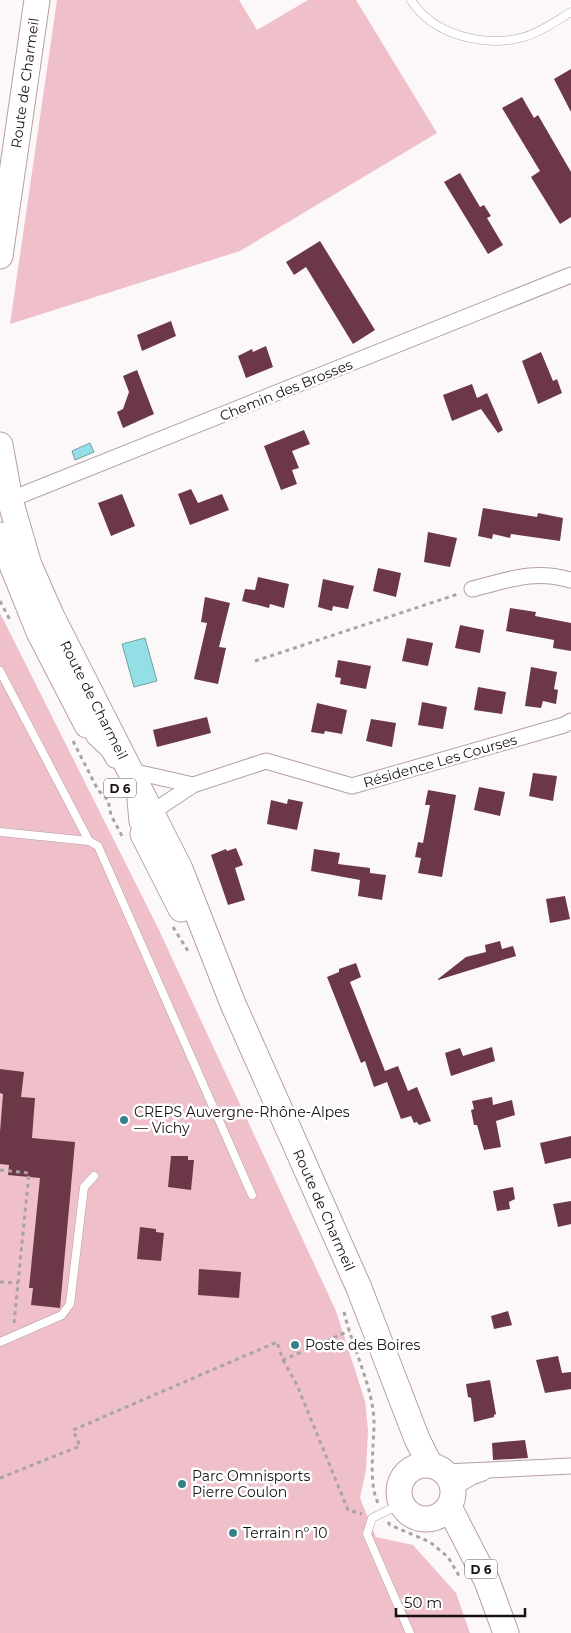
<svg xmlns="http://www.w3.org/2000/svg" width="571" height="1633" font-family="Montserrat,sans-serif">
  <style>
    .green { fill: #efbfca }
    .water { fill: #94dfe6; stroke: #6fa1a7 }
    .building { fill: #6c3847 }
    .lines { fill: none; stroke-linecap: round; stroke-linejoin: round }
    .lane-casing { stroke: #b69fa4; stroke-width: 9 }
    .street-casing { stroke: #b69fa4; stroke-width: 17 }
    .primary-casing { stroke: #b69fa4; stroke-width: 27 }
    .path { stroke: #a9a3a4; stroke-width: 3; stroke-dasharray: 4 4; stroke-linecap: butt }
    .lane { stroke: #fff; stroke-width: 8 }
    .street { stroke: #fff; stroke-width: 15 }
    .primary { stroke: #fff; stroke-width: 25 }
    .poi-dot { fill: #388087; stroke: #fff; stroke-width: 2 }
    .labels { text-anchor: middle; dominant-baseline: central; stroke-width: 5; stroke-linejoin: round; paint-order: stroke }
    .shield { fill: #fff; stroke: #5e585a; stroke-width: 1 }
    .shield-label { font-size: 12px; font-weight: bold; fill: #191113 }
    .street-label { font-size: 14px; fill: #191113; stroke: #fff }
    .poi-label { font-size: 14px; fill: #191113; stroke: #fff; text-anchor: start }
  </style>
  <rect width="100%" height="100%" fill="#fcf7f8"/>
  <g class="green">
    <polygon points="57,0 239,0 257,30 308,0 356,0 437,133 240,251 10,324"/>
    <polygon points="0,613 158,928 336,1311 365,1401 368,1430 366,1470 360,1498 376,1537 413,1545 456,1593 470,1633 0,1633"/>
  </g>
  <g class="water">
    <polygon points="90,443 94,452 75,460 72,451"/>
    <polygon points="145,638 157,681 134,687 122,644"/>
  </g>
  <g class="building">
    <polygon points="571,69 571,112 554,79"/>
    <polygon points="522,97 534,118 538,115 571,172 571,217 560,224 531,177 540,171 502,108"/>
    <polygon points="460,173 480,207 484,205 491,216 487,218 503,245 488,254 444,182"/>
    <polygon points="320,241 375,330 353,344 306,267 294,275 286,262"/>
    <polygon points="171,321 176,336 142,351 137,335"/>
    <polygon points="266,346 273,367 246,378 238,356 252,349 253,352"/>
    <polygon points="541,352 553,381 557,379 562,393 538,404 522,361"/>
    <polygon points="137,370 154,414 123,428 117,412 123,409 129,392 123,376"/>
    <polygon points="472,384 477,398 487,393 503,430 498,433 481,409 452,421 443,395"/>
    <polygon points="304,430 310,444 292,451 299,468 292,470 297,484 281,490 264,446"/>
    <polygon points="191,489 198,503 222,494 229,510 190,525 178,494"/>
    <polygon points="122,494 135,526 111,536 98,503"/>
    <polygon points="483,508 537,517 538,513 563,518 560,541 511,534 510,538 493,534 492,539 478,536"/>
    <polygon points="428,532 457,538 450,567 424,562"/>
    <polygon points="378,568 401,573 396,597 373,591"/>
    <polygon points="258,577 289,584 284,608 270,604 269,608 242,601 245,589 255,590"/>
    <polygon points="323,579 354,586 348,609 333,606 332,611 318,607"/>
    <polygon points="205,597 230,603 219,647 226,648 218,684 194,679 207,623 201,622"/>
    <polygon points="510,608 536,612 535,616 571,623 571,651 553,648 554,640 506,631"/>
    <polygon points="460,625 484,630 480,653 455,648"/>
    <polygon points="407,638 433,643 428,666 402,661"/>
    <polygon points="338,660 371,666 366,689 340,684 341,678 335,677"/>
    <polygon points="531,667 557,672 554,689 558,690 556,704 543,701 541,708 525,706"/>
    <polygon points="478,687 506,692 502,714 474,710"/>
    <polygon points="422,702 447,707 443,729 418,725"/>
    <polygon points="317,703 347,710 342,734 325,731 324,734 311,732"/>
    <polygon points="207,717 211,733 157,747 153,730"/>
    <polygon points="371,719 396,723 392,747 366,741"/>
    <polygon points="533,773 557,776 553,801 529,796"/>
    <polygon points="479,787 505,792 500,816 474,810"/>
    <polygon points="428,790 456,795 442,877 418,873 421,858 415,857 418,842 423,843 430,805 425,805"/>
    <polygon points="288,799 303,802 297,830 267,824 271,800 287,804"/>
    <polygon points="236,848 243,865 235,868 245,900 228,905 211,855 226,849 227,851"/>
    <polygon points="314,849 340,853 338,864 370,868 370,873 386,875 382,900 358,896 360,880 311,871"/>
    <polygon points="565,896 570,919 550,923 546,899"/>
    <polygon points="500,941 502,949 513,946 516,956 438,980 438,979 466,957 486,952 485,945"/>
    <polygon points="356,963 361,977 350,982 385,1071 398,1066 408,1091 417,1087 431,1121 419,1125 417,1122 414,1123 411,1116 401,1119 387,1082 374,1087 365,1061 361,1063 327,977 339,972 339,969"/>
    <polygon points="492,1047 495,1061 451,1076 445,1053 460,1048 463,1056"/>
    <polygon points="0,1069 24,1072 21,1097 35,1098 32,1138 75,1142 60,1308 31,1305 33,1288 29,1288 40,1178 8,1175 9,1165 0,1164 0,1132 3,1094 0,1093"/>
    <polygon points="492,1097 493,1105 512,1100 515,1115 496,1121 501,1147 484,1150 477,1125 474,1125 471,1110 474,1109 472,1101"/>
    <polygon points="571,1136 571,1158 545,1164 540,1143"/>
    <polygon points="171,1156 188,1156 188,1160 194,1160 191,1190 168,1187"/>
    <polygon points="513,1187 515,1199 509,1202 510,1209 497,1211 493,1191"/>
    <polygon points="571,1201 571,1224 558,1227 553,1204"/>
    <polygon points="140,1227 156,1229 156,1232 164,1233 161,1261 137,1259"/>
    <polygon points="199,1269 241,1272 239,1298 198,1295"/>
    <polygon points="508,1311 512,1325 494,1329 491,1316"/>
    <polygon points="558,1356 562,1373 571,1372 571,1389 545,1393 536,1360"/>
    <polygon points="490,1380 496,1414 494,1415 494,1417 474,1422 471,1398 468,1397 466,1384"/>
    <polygon points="525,1440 528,1458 493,1460 492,1443"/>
  </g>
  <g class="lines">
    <defs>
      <g id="lane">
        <path d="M411 0C433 35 485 48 524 37 541 32 556 21 571 12"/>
        <polyline points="0,671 89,841"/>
        <polyline points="0,832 89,841 98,846 252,1195"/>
        <polyline points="0,1342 62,1315 70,1304 84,1187 94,1176"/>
        <polyline points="401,1504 372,1518 367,1534 410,1633"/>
      </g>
      <g id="street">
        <polyline points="4,502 571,275"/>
        <path d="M472 589C509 580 533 569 571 580"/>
        <polyline points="94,737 108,750 114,760"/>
        <polyline points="147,810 151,813 193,785 266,761 352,786 564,725 571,721"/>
        <polyline points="137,822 133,776 140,773 193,785"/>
        <polyline points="445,1472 571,1466"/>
        <polyline points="453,1488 472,1477 483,1473"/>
      </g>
      <g id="primary">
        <polyline points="0,256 37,0"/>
        <polyline points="0,445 10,500 29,565 51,615 180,869 233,1004 359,1288 417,1439 430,1465"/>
        <polyline points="0,535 39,632 87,725"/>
        <polyline points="143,834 181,909"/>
        <circle cx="426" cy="1492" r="27"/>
        <polyline points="449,1507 487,1581 506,1633"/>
      </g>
    </defs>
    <use href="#lane" class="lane-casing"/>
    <use href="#street" class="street-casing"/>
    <use href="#primary" class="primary-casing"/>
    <g class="path">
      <polyline points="0,601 10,620"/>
      <polyline points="255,661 458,594"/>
      <polyline points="73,741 98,790 108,800 111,815 122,836"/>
      <polyline points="173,927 188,951"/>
      <polyline points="0,1170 29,1173 14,1323"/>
      <polyline points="0,1282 18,1283"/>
      <path d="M344 1312C352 1347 374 1389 374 1423 374 1446 368 1483 378 1503"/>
      <polyline points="283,1360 297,1385 348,1510 362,1514"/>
      <polyline points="0,1478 80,1446 73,1430 277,1342 283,1360 349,1331"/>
      <polyline points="388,1522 390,1525 430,1542 448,1557 461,1579"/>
    </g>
    <use href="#lane" class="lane"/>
    <use href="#street" class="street"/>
    <use href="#primary" class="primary"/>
  </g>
  <g class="poi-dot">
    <circle cx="124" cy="1120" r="5"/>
    <circle cx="295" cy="1345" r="5"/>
    <circle cx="182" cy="1484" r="5"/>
    <circle cx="233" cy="1533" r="5"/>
  </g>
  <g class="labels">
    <g class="shield">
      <rect x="104" y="778.5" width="32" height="19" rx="4"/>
      <rect x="465" y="1559.5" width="32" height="19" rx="4"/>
    </g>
    <g class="shield-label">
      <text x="120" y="788">D 6</text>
      <text x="481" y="1569">D 6</text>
    </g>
    <g class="street-label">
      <text transform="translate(25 83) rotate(-82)">Route de Charmeil</text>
      <text transform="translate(286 390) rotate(-22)">Chemin des Brosses</text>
      <text transform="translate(94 700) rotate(63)">Route de Charmeil</text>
      <text transform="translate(440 761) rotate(-16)">Résidence Les Courses</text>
      <text transform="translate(324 1210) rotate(66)">Route de Charmeil</text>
    </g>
    <g class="poi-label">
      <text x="134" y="1112">CREPS Auvergne-Rhône-Alpes<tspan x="134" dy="16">— Vichy</tspan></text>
      <text x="305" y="1345">Poste des Boires</text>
      <text x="192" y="1476">Parc Omnisports<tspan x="192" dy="16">Pierre Coulon</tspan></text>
      <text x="243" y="1533">Terrain n° 10</text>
    </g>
  </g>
  <path d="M396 1608v8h129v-8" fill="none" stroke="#191113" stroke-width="2.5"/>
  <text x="404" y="1608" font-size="15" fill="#191113" stroke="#ffffff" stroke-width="4" paint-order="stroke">50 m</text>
</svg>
